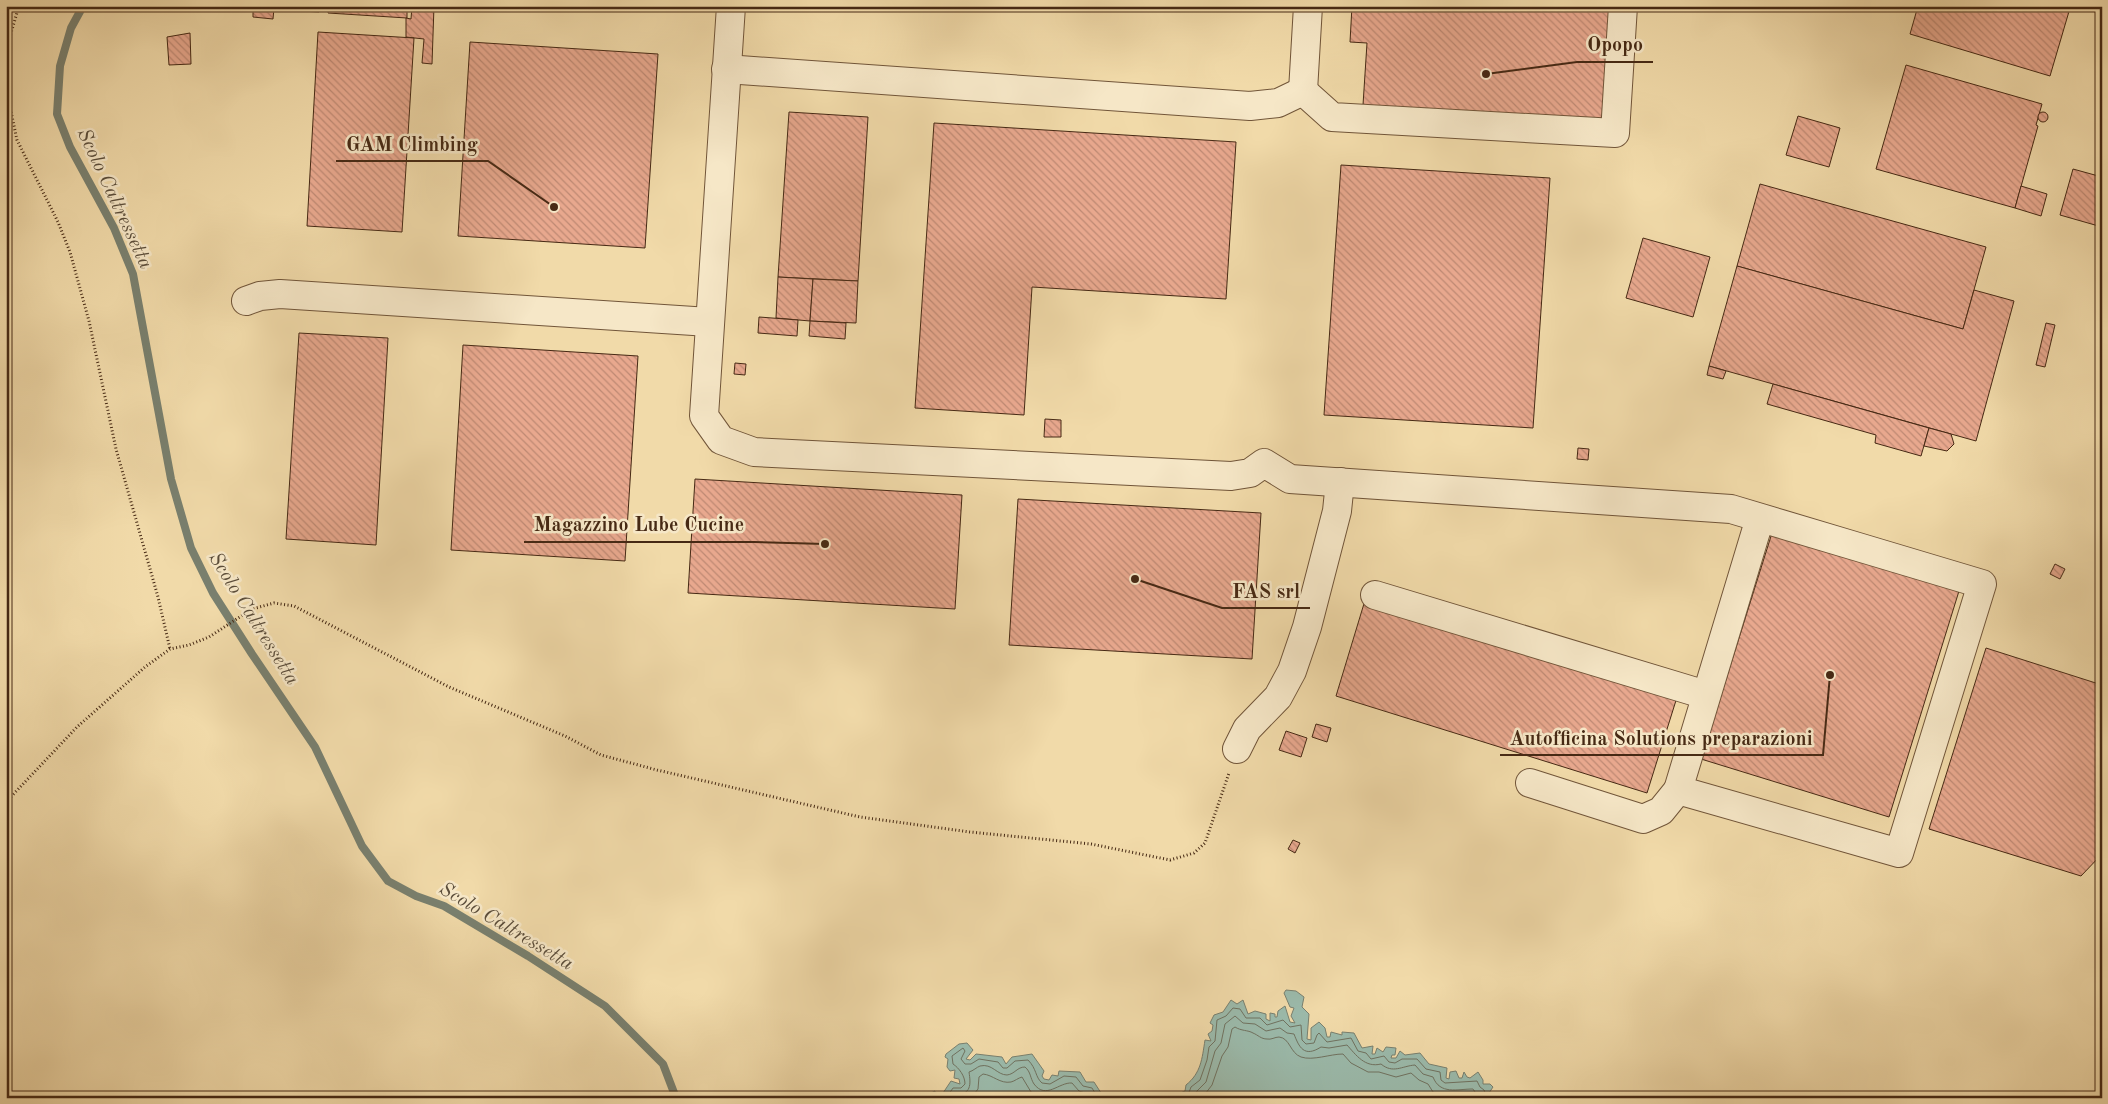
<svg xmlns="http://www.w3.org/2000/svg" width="2108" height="1104" font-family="'Old Standard TT',serif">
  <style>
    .water { fill: #9bbaab; stroke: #79806f }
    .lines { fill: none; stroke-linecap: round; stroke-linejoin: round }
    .shore { stroke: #707260; stroke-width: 1 }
    .stream { stroke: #79806f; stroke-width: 8 }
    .building { fill: url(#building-back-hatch); stroke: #462914 }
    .minor-casing { stroke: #715539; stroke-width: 30 }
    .path { stroke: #462914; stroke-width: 3; stroke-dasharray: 1 2.5; stroke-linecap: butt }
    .minor { stroke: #f6e7c7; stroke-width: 28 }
    .labels { text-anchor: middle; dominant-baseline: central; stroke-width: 5; stroke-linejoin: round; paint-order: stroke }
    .water-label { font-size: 20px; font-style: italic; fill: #5b4d3a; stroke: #f6e7c7 }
    .leader { fill: none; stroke: #462914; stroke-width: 2 }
    .callout-dot { fill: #462914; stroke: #f6e7c7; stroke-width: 2 }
    .callout-label { font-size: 20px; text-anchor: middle; font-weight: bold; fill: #462914; stroke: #f6e7c7; stroke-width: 5; stroke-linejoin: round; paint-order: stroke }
  </style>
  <defs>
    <pattern id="building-back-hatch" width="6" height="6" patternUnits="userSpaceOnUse" patternTransform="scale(1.25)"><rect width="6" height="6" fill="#e8a88e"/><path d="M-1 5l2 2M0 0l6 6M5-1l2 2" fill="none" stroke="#be8973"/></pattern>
  </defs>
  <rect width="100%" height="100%" fill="#f1daa9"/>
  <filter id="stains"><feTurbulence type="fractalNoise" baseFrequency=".004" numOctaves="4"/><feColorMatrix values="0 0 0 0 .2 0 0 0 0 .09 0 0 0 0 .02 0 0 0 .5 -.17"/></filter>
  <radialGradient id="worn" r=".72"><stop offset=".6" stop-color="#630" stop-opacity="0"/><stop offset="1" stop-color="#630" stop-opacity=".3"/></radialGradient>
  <g class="water">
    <path d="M1286 990 1296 991 1304 997 1302 1007 1309 1014 1307 1039 1311 1040V1028L1319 1022 1325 1028 1327 1037H1330L1331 1032 1342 1035V1032L1354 1033 1362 1048 1373 1046 1372 1054H1375L1377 1048 1383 1052 1386 1047 1396 1048 1395 1055H1392L1391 1058H1396L1400 1051 1405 1055 1420 1053 1429 1064 1447 1068 1446 1078 1449 1079 1450 1072 1456 1071 1459 1078H1462L1464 1072 1467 1077 1470 1078 1478 1072 1483 1080V1084H1490L1493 1087 1489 1093 1494 1094 1493 1098H1178V1094L1185 1091 1186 1085C1201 1073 1202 1059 1205 1040L1211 1041 1208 1034 1212 1031 1213 1025 1210 1023 1214 1015 1223 1012 1231 1000 1237 1004 1243 1000 1248 1014 1255 1011 1266 1014V1019L1270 1021V1013L1275 1014V1017H1277L1278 1011 1285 1006 1290 1022 1295 1023 1291 1016 1294 1008 1290 1007 1284 993Z"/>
    <polygon points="967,1043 973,1050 966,1059 970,1060 976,1054 1002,1057 1006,1064 1012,1057 1032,1054 1044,1071 1042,1076 1044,1079 1049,1080 1052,1075 1058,1076 1059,1071 1080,1072 1086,1082 1094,1082 1103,1096 1112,1098 930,1098 929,1094 935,1091 935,1096 941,1096 951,1081 960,1084 959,1079 954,1078 955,1070 950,1071 947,1067 948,1059 945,1057 946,1054 959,1044"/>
  </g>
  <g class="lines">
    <g class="shore">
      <path d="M946 1098 953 1088H961L965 1084C965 1076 959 1068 953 1064L952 1056 963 1048 965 1051 961 1059 965 1064H971L979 1059 998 1062 1003 1068H1007L1015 1061 1028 1060C1037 1069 1035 1077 1042 1083L1050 1084 1064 1076 1076 1077 1083 1086 1092 1088 1098 1098"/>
      <path d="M953 1098 956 1095C971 1094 971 1085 969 1072 973 1071 977 1067 980 1066 992 1063 997 1075 1007 1075 1015 1074 1017 1067 1025 1067 1031 1072 1030 1078 1034 1084 1046 1100 1059 1082 1072 1083L1079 1091 1088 1094 1090 1098"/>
      <path d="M971 1098 978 1089 979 1077 983 1074C993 1075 1000 1084 1011 1082 1015 1081 1018 1078 1022 1077L1031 1092 1043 1098"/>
      <polyline points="1183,1098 1188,1095 1191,1087 1200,1080 1207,1060 1209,1047 1215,1041 1217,1020 1226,1016 1233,1008 1240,1009 1246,1018 1260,1018 1267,1025 1283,1020 1290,1027 1301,1025 1302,1040 1306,1044 1314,1043 1317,1035 1319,1033 1327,1042 1351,1038 1358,1051 1366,1053 1371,1059 1384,1056 1389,1062 1395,1063 1402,1059 1417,1059 1426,1069 1440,1072 1441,1080 1445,1083 1477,1081 1480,1087 1484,1090 1487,1098"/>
      <path d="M1194 1098 1197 1091 1206 1082 1215 1051 1221 1043 1225 1024 1235 1016 1243 1023 1255 1024 1266 1031 1280 1028 1287 1033 1294 1034C1299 1047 1304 1058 1321 1047L1329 1048 1347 1045C1356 1055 1365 1068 1381 1064 1393 1074 1402 1066 1415 1065L1423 1074 1433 1077C1440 1095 1457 1089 1473 1089L1479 1098"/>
      <path d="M1202 1098 1212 1085 1222 1056 1228 1047 1232 1029 1235 1027C1241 1031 1248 1030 1253 1033 1258 1035 1261 1039 1267 1039 1271 1040 1275 1037 1279 1037 1290 1038 1290 1053 1301 1057 1313 1061 1330 1054 1343 1054L1351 1063 1368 1072H1379L1396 1077 1411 1073 1419 1080 1428 1084 1433 1092 1440 1096 1471 1098"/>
    </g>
    <polyline class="stream" points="83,6 71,28 60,66 57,114 70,147 114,228 133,274 171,479 191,548 213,593 252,654 315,747 362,846 388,881 416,896 444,906 528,956 605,1006 663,1064 676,1098"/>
  </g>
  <g class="building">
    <polygon points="250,6 288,6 288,9 274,8 273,19 253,17 253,8"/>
    <polygon points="302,6 319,6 319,12 301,11"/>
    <polygon points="329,6 407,7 407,18 328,13"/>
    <polygon points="412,6 434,6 432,64 422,63 424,39 406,37 406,18 411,19"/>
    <polygon points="1194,6 1241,6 1240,11"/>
    <polygon points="1352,6 1611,6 1603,121 1363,105 1367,43 1350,42"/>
    <polygon points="1918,6 2065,6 2070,8 2050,76 1910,34"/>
    <polygon points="318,32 414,38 402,232 307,226"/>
    <polygon points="190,33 191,64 169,65 167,37"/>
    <polygon points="470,42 658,54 645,248 458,236"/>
    <polygon points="1906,65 2042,104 2036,125 2038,126 2015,208 1876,169"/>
    <circle cx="2043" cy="117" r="5"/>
    <polygon points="789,112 868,117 858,281 778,277"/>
    <polygon points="1798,116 1840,128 1829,167 1786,155"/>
    <polygon points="934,123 1236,142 1226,299 1032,287 1024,415 915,408"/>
    <polygon points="1341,165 1550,178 1533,428 1324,415"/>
    <polygon points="2073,169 2102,177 2102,227 2060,215"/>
    <polygon points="1760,184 1986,247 1963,329 1737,266"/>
    <polygon points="2021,186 2047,194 2041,216 2015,208"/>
    <polygon points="1643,238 1710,257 1693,317 1626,298"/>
    <polygon points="1737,266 1963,329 1974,290 2014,301 1976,441 1709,366"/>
    <polygon points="778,277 813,279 810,321 776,318"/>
    <polygon points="813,279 858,281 856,323 810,321"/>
    <polygon points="759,317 798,320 797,336 758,333"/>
    <polygon points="810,321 846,323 845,339 809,336"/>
    <polygon points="2046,323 2055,325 2045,367 2036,365"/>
    <polygon points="299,333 388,338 376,545 286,539"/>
    <polygon points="463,345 638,356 625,561 451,550"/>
    <polygon points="735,363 746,364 745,375 734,374"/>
    <polygon points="1709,366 1726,371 1723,379 1707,375"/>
    <polygon points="1773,384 1929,428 1921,456 1875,443 1876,435 1767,404"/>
    <polygon points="1045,419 1061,420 1061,437 1044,437"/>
    <polygon points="1929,428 1951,434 1954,444 1947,451 1924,446"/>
    <polygon points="1578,448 1589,449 1588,460 1577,459"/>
    <polygon points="695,479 962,495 955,609 688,593"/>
    <polygon points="1018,499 1261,513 1252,659 1009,645"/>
    <polygon points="1772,533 1959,591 1889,817 1701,759"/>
    <polygon points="2055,564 2065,569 2060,579 2050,574"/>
    <polygon points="1366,597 1678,694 1647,793 1336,696"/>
    <polygon points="1986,648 2102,685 2102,854 2081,876 1929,829"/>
    <polygon points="1316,724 1331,728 1327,742 1312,737"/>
    <polygon points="1286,731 1307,738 1301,757 1279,750"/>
    <polygon points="1293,840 1300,843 1295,853 1288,849"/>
  </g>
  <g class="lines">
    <defs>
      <g id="minor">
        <path d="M731 6 704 416 721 440 754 452 1231 476 1250 473 1264 463 1290 479 1731 509C1815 534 1898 559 1982 584L1899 853 1678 790 1760 518"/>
        <polyline points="726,69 1250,106 1278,103 1303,91"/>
        <polyline points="1303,91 1332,117 1615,133 1623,6"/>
        <polyline points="1303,91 1308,6"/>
        <polyline points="246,301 260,296 280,294 709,322"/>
        <polyline points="1375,595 1706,695"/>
        <polyline points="1237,749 1247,729 1278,697 1292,671 1307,627 1337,511 1340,482"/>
        <polyline points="1530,783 1643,819 1661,811 1678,790"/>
      </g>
    </defs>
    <use href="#minor" class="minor-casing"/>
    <g class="path">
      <polyline points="6,55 8,43 19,6"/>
      <polyline points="6,88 17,140 58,222 70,252 89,321 116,449 158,597 170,649"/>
      <polyline points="6,802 77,727 145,667 170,649 189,645 209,637 252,609 274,603 294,606 449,687 565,736 601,755 657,770 860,817 970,832 1091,844 1170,860 1194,853 1205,843 1229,773"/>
    </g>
    <use href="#minor" class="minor"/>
  </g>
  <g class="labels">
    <g class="water-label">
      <text transform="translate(114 199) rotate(65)">Scolo Caltressetta</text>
      <text transform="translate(253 619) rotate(58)">Scolo Caltressetta</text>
      <text transform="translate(506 927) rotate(31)">Scolo Caltressetta</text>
    </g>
  </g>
  <path class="leader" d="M1486 74L1577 62H1653M554 207L488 161H336M825 544L754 542H524M1135 579L1222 608H1310M1830 675L1823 755H1500"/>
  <g class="callout-dot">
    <circle cx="1486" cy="74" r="5"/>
    <circle cx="554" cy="207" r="5"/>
    <circle cx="825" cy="544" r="5"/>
    <circle cx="1135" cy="579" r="5"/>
    <circle cx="1830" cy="675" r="5"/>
  </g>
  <g class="callout-label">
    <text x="1615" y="51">Opopo</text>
    <text x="412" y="151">GAM Climbing</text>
    <text x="639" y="531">Magazzino Lube Cucine</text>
    <text x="1266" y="598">FAS srl</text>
    <text x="1661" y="745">Autofficina Solutions preparazioni</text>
  </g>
  <rect width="2108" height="1104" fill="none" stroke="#f1daa9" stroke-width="25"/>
  <rect x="8" y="8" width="2093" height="1089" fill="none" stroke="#462914" stroke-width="2.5"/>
  <rect x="12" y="12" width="2083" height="1079" fill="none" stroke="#462914"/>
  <rect width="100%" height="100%" filter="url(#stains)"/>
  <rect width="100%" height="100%" fill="url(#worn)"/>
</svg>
